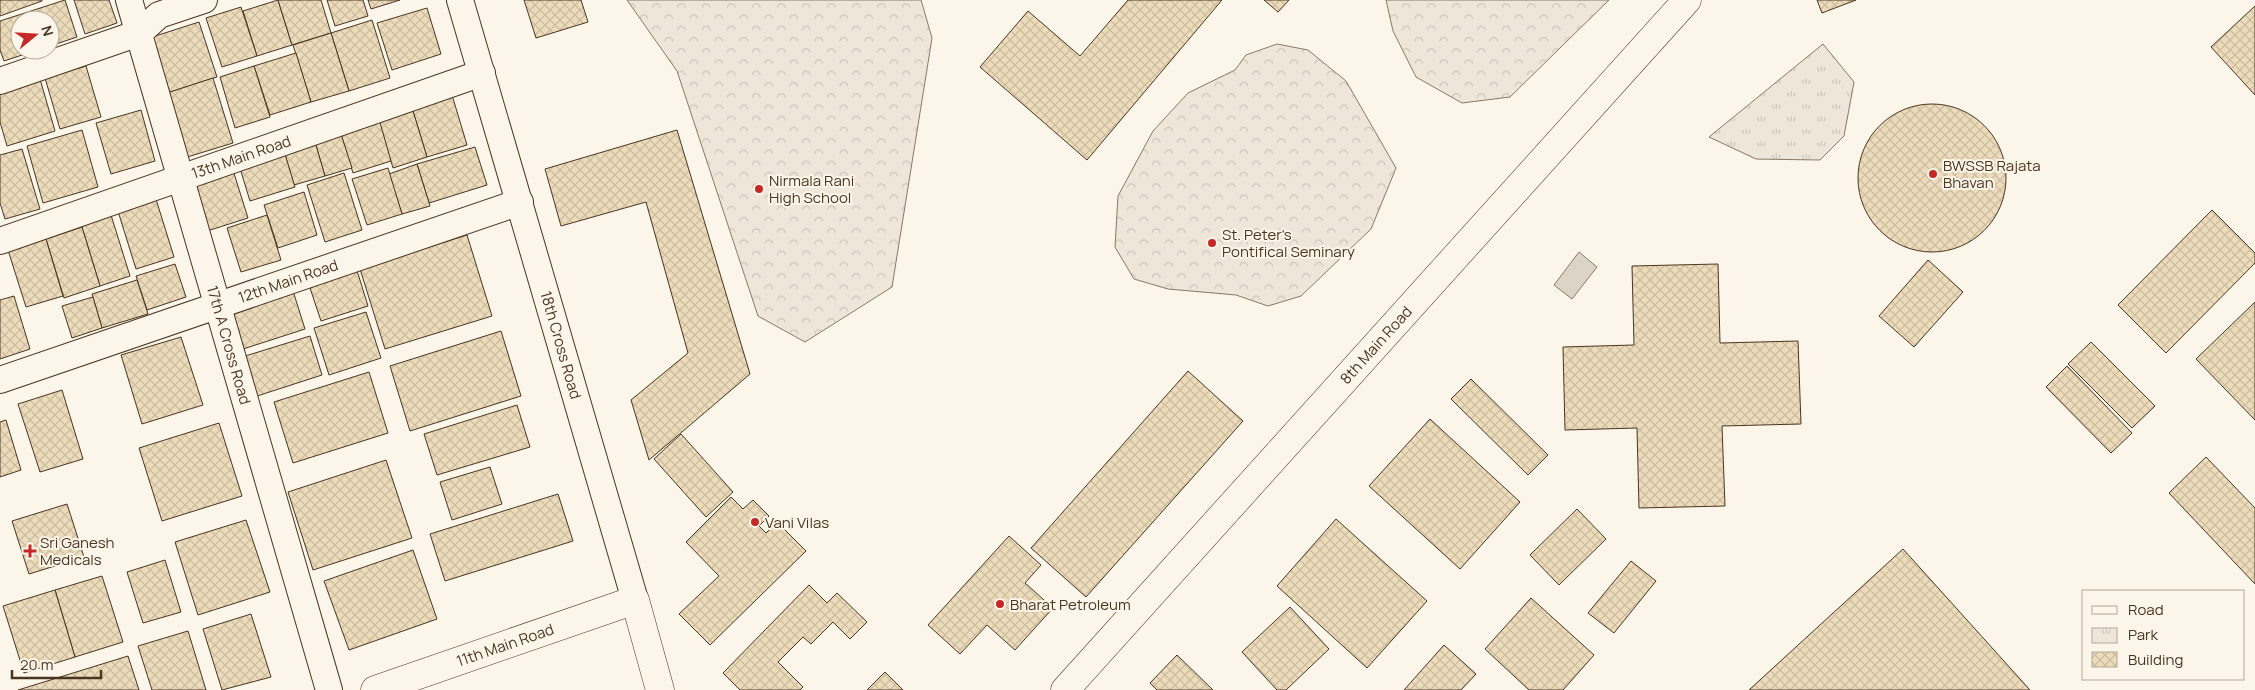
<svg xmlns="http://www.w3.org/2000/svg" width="2255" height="690" font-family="Manrope,sans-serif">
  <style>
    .forest { fill: url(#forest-crowns); stroke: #887966 }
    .park { fill: url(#park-tufts); stroke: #887966 }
    .water { fill: #dcd4c6; stroke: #887966 }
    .building { fill: url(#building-cross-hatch); stroke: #4a3520 }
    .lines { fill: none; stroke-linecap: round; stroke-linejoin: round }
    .minor-casing { stroke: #4a3520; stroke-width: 28 }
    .tertiary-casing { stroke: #4a3520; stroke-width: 29 }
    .secondary-casing { stroke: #4a3520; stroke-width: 29 }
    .minor { stroke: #fbf6e9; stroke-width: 26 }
    .tertiary { stroke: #fbf6e9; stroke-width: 28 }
    .secondary { stroke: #fbf6e9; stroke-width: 28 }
    .poi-dot { fill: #c62828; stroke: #fbf6e9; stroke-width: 2 }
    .labels { text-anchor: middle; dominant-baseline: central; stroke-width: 4; stroke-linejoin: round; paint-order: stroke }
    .street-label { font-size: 15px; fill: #4a3520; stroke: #fbf6e9 }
    .poi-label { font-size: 15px; fill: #4a3520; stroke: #fbf6e9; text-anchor: start }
  </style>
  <defs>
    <pattern id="forest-crowns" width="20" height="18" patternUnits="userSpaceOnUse" patternTransform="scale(1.25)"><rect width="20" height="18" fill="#ede6d9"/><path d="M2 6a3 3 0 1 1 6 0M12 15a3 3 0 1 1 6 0" fill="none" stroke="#cdc6ba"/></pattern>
    <pattern id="park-tufts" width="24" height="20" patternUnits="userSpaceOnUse" patternTransform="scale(1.25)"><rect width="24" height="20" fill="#ede6d9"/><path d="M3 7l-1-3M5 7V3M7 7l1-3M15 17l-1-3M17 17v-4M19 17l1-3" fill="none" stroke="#cdc6ba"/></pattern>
    <pattern id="building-cross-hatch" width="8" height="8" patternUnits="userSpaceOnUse" patternTransform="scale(1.25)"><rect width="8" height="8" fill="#ecdcbc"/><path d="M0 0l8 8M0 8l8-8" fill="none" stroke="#ccbda1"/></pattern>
  </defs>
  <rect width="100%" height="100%" fill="#fbf6e9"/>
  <g class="forest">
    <polygon points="627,0 921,0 932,38 892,287 805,342 758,316 677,71"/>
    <polygon points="1386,0 1609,0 1510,97 1462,103 1416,77 1393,31"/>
    <polygon points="1277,44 1308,50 1346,81 1396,168 1371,229 1301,296 1268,306 1236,295 1168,289 1134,279 1115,247 1118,196 1153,131 1188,93 1235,70 1246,55"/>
  </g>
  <polygon class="park" points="1823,44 1854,82 1844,136 1820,160 1756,159 1709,137"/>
  <polygon class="water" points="1579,252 1597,267 1572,299 1554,285"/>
  <g class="building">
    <polygon points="0,0 42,0 42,1 0,16"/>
    <polygon points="65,0 77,37 50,46 50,20 20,20 20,50 37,50 4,61 0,50 0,21"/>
    <polygon points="74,0 109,0 117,23 85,34"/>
    <polygon points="278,0 292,45 257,56 243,11"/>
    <polygon points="278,0 321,0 331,33 292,45"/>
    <polygon points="327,0 363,0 368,16 335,26"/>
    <polygon points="368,0 400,0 371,9"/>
    <polygon points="524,0 581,0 588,22 536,38"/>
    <polygon points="1128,0 1222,0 1087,160 980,67 1028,11 1080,56"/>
    <polygon points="1264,0 1289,0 1278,12"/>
    <polygon points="1817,0 1856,0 1822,13"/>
    <polygon points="2255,6 2255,95 2211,47"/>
    <polygon points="241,7 257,56 222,67 206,18"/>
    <polygon points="427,8 441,54 392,70 377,23"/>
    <polygon points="372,20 390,78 349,91 331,33"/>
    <polygon points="199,22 217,77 164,94 146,39"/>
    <polygon points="331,33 349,91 311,102 293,45"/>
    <polygon points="296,53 311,102 270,115 254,66"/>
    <polygon points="86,66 101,117 60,129 45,78"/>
    <polygon points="254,66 270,117 235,128 220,77"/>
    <polygon points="213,78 233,143 184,158 164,94"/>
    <polygon points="40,79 55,131 7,146 0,122 0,90"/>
    <polygon points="452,95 467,145 427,157 412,108"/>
    <circle cx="1932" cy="178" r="74"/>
    <polygon points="141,110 155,161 111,174 96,123"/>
    <polygon points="413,111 427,157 393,168 379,122"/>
    <polygon points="379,119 391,161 353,173 340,131"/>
    <polygon points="82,130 98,187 43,203 27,146"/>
    <polygon points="677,130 750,374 649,460 631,400 688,353 646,202 561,226 545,169"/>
    <polygon points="340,131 352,168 325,176 314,139"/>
    <polygon points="315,142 325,176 294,185 284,151"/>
    <polygon points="475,147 487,185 429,203 417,164"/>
    <polygon points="22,149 40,209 5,219 0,203 0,155"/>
    <polygon points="284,151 295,187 250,201 239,165"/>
    <polygon points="417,164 430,206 402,214 389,174"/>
    <polygon points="232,167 248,218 201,233 185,182"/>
    <polygon points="388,168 402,214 367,225 352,179"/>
    <polygon points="344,173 362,230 325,242 307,185"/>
    <polygon points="304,192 317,235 278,248 264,205"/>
    <polygon points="155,196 174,257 136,269 117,208"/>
    <polygon points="2212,210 2255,253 2255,263 2166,353 2118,305"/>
    <polygon points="111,215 130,276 100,286 81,224"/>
    <polygon points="267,215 281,260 241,272 227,228"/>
    <polygon points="82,227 100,286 64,298 46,239"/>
    <polygon points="467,235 492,316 385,349 360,269"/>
    <polygon points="46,239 63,296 26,307 8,250"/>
    <polygon points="1928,260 1963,292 1914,347 1879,316"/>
    <polygon points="175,264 186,297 147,310 136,276"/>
    <polygon points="355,264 368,306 321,321 307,279"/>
    <polygon points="1718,264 1720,343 1798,341 1801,424 1722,426 1725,506 1639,508 1637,428 1565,430 1563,347 1634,345 1632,266"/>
    <polygon points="137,280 148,314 102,328 92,294"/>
    <polygon points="293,291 305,329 240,350 228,311"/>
    <polygon points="14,296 30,349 0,359 0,300"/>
    <polygon points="93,297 102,328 72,338 62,306"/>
    <polygon points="2255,302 2255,420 2196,359"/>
    <polygon points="366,312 381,358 329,375 314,328"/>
    <polygon points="501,331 521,396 410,431 390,366"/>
    <polygon points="310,336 322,375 254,397 242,357"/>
    <polygon points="181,337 203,405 142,424 121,355"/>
    <polygon points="2091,342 2155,406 2132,428 2068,364"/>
    <polygon points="2067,366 2132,433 2111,453 2046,387"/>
    <polygon points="1188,371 1243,421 1086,597 1031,548"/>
    <polygon points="369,372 388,433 293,463 274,402"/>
    <polygon points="1471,379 1548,455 1528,475 1451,399"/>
    <polygon points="62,390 83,459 40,472 18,404"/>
    <polygon points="517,405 530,447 437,475 424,434"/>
    <polygon points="1430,419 1520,502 1460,569 1369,486"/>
    <polygon points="6,420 21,470 0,477 0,422"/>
    <polygon points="219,423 242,496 162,521 139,448"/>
    <polygon points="681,434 733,492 706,517 654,459"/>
    <polygon points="2206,457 2255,508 2255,584 2169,493"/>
    <polygon points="386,460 412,538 313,570 288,492"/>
    <polygon points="490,467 502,504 452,520 440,482"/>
    <polygon points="558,494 573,541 445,581 430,534"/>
    <polygon points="731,497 743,509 753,500 769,516 759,526 766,533 777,522 806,551 710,645 679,614 719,576 686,542"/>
    <polygon points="67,504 84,557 29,574 12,521"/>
    <polygon points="1577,509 1606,539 1559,585 1530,555"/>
    <polygon points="1336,519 1427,601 1367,668 1277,586"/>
    <polygon points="246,520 270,592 198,615 175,542"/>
    <polygon points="1009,536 1041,565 1025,583 1053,608 1015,650 987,625 960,654 928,625"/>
    <polygon points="1903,549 2030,690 1749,690"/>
    <polygon points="413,550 437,619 349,650 324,581"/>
    <polygon points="165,560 181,612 143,623 127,572"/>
    <polygon points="1631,561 1656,581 1614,633 1588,613"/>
    <polygon points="102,576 123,642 75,657 55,590"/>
    <polygon points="809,585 827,603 837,593 867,622 850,639 833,622 811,644 803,637 778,662 803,687 800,690 740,690 723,673"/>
    <polygon points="55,590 75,657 24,673 3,606"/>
    <polygon points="1531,598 1594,655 1563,690 1529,690 1485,649"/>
    <polygon points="1290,607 1329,649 1286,690 1277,690 1242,652"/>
    <polygon points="251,614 271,677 222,690 203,629"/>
    <polygon points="188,631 206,690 152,690 138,646"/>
    <polygon points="1444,645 1476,674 1461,690 1404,690"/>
    <polygon points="1177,655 1213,690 1157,690 1150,683"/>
    <polygon points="128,656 139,690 18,690"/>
    <polygon points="885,672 903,690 867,690"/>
  </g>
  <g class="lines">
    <defs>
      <g id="minor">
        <polyline points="129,0 329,690"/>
        <polyline points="460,0 635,600"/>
        <polyline points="0,81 139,33 159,15 204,0"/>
        <polyline points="0,241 482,73"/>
        <polyline points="0,380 520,202"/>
      </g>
      <polyline id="tertiary" points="375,690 635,600 660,690"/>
      <polyline id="secondary" points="1065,690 1687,0"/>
    </defs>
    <use href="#minor" class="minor-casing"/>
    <use href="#tertiary" class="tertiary-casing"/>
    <use href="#secondary" class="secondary-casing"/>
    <use href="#minor" class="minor"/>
    <use href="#tertiary" class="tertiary"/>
    <use href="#secondary" class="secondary"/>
  </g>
  <g class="poi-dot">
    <circle cx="1933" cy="174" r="5"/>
    <circle cx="759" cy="189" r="5"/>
    <circle cx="1212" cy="243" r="5"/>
    <circle cx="755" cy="522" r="5"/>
    <path d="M27.5 543.5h5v5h5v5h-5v5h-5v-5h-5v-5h5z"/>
    <circle cx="1000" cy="604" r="5"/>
  </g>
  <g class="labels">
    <g class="street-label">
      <text transform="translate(241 157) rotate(-19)">13th Main Road</text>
      <text transform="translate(288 281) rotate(-19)">12th Main Road</text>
      <text transform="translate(229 345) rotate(74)">17th A Cross Road</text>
      <text transform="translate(561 345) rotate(74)">18th Cross Road</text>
      <text transform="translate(1376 345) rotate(-48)">8th Main Road</text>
      <text transform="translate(505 645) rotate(-19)">11th Main Road</text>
    </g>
    <g class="poi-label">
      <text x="1943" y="165">BWSSB Rajata<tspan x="1943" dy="17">Bhavan</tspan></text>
      <text x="769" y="180">Nirmala Rani<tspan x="769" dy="17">High School</tspan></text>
      <text x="1222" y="234">St. Peter's<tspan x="1222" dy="17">Pontifical Seminary</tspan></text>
      <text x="765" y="522">Vani Vilas</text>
      <text x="40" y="542">Sri Ganesh<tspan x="40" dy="17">Medicals</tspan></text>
      <text x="1010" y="604">Bharat Petroleum</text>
    </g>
  </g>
  <rect x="2082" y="590" width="162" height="90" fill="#fbf6e9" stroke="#b4a999"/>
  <rect x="2092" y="606" width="25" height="8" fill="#fbf6e9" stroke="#b4a999"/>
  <text x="2128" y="615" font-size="15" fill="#4a3520">Road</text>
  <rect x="2092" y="628" width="25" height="15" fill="url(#park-tufts)" stroke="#b4a999"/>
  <text x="2128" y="640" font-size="15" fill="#4a3520">Park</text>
  <rect x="2092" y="652" width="25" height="15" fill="url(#building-cross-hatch)" stroke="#b4a999"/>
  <text x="2128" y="665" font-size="15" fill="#4a3520">Building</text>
  <g transform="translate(35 35) rotate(72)"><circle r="24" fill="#fbf6e9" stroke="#b4a999"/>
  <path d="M0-4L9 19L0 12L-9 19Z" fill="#c62828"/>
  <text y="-8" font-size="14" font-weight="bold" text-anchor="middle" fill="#4a3520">N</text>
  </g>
  <path d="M12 670v8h89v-8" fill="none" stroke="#4a3520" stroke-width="2.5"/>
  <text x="20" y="670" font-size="15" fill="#4a3520" stroke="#fbf6e9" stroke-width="4" paint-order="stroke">20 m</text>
</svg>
